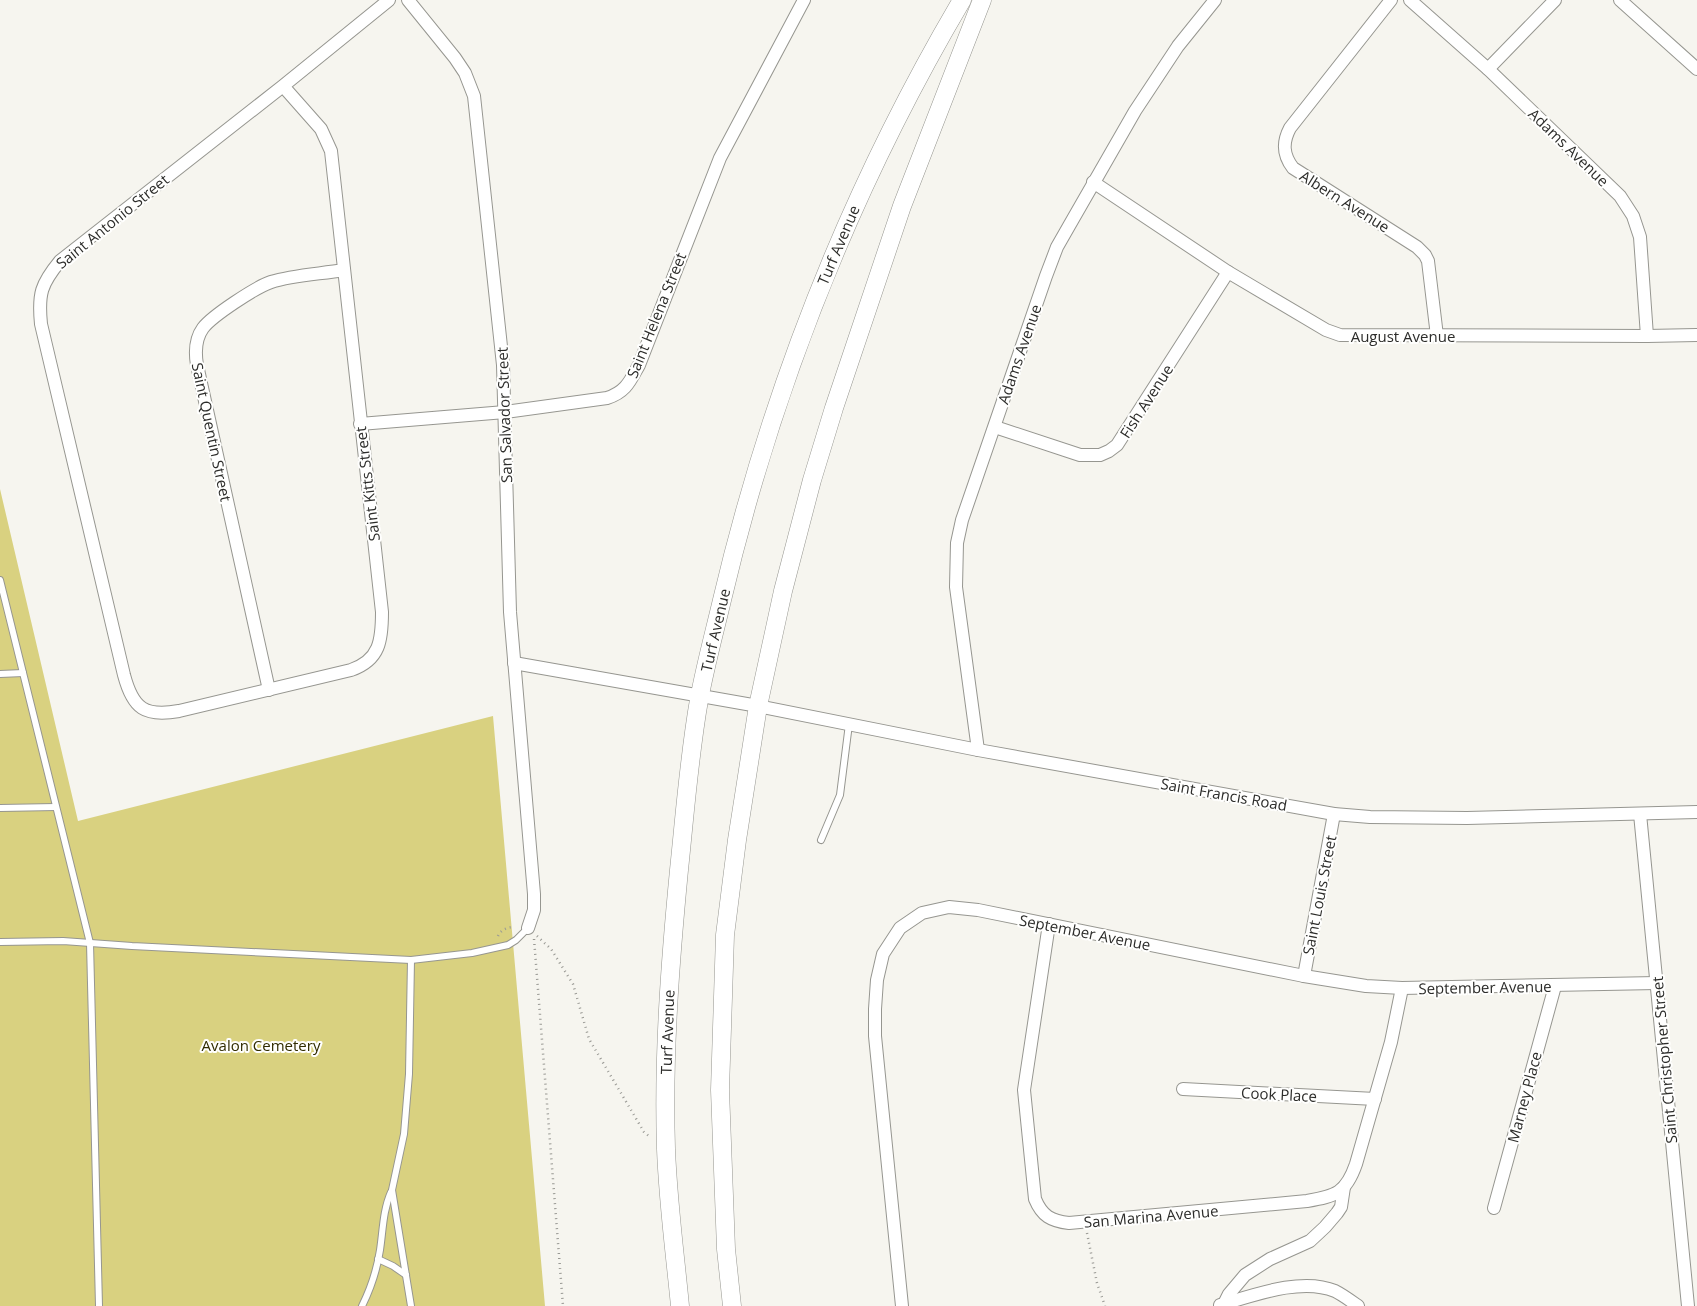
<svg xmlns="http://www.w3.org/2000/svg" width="1697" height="1306" font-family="'Open Sans',sans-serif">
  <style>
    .green { fill: #d9d180 }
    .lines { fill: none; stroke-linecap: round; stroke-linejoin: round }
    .lane-casing { stroke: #969690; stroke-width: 8 }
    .street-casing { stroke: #969690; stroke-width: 14 }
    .secondary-casing { stroke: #969690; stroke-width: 19 }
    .path { stroke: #999994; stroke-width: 2.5; stroke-dasharray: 1 4; stroke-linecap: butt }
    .lane { stroke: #fff; stroke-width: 6 }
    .street { stroke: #fff; stroke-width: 12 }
    .secondary { stroke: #fff; stroke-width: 18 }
    .labels { text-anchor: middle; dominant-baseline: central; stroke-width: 4; stroke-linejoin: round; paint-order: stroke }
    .street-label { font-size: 15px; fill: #2c2c2a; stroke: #fffffe }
    .park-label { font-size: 15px; fill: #312c00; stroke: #fffffe }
  </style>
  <rect width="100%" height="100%" fill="#f6f5ef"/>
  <polygon class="green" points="0,489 78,821 493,716 545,1306 0,1306"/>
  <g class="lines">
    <defs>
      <g id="lane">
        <polyline points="0,580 90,943 99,1306"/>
        <polyline points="0,674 23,673"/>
        <polyline points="0,808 56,807"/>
        <polyline points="821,840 840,795 849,724"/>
        <polyline points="0,942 63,941 132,946 411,960 472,953 508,945 516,940 528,928"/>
        <polyline points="378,1259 393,1266 406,1275"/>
        <path d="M362 1306C371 1288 377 1269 380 1250 383 1230 383 1210 391 1192"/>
        <polyline points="411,1306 392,1190 404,1134 409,1074 411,960"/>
      </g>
      <g id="street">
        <polyline points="408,0 455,58 465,73 474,96 503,365 510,612 534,894 534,910 528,928"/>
        <path d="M1391 0 1290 128C1282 143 1283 155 1293 168L1417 247 1425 255 1428 261 1437 336"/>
        <polyline points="1410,0 1488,69 1620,196 1633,216 1640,237 1647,336"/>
        <polyline points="1620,0 1697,69"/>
        <polyline points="1488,69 1555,0"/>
        <path d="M283 86 321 129 331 151 382 612C382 640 380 660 351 670L179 711C145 717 133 709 124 675L41 324C38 294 41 284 60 261L283 86 389 0"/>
        <polyline points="1093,182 1228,272 1326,330 1340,335 1647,336 1697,335"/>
        <path d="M360 424 505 412 607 398C626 392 630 381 639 365L720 158 804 0"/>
        <polyline points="995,427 1080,455 1100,455 1109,451 1117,445 1228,272"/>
        <polyline points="514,663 758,706 978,750 1334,814 1370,817 1467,818 1697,812"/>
        <path d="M269 690 197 365C195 353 195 339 203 328 212 316 256 287 271 282 293 275 320 274 344 270"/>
        <polyline points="978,750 956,587 957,543 962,520 1046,276 1057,247 1069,226 1135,111 1178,46 1215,0"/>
        <polyline points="1640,814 1688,1306"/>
        <path d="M1049 924 1024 1090 1035 1199C1042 1216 1051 1221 1069 1223L1307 1201C1336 1196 1346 1193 1356 1164L1391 1042 1402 988"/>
        <polyline points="1304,976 1334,814"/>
        <polyline points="1183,1089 1375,1099"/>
        <polyline points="1494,1208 1555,986"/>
        <polyline points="1224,1304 1229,1294 1245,1275 1270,1259 1310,1241 1325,1227 1337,1213 1341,1207 1344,1187"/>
        <path d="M1220 1305C1254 1295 1302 1277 1335 1291 1343 1295 1351 1301 1358 1306"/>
        <polyline points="902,1306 875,1036 875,1009 877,980 883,954 900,928 922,913 949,907 978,910 1304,976 1366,986 1402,988 1657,983"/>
      </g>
      <g id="secondary">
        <path d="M680 1306C675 1254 668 1202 666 1149 663 1056 670 963 679 870 685 813 689 757 699 700 705 667 714 634 722 600 772 388 851 188 962 0"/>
        <polyline points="732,1306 726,1249 720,1090 725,935 737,840 758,706 783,591 812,480 834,408 902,206 982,0"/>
      </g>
    </defs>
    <use href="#lane" class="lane-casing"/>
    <use href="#street" class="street-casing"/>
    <use href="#secondary" class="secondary-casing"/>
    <g class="path">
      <path d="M498 936C501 930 507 927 514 927"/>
      <polyline points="537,936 551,949 573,984 589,1039 644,1132 650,1137"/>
      <polyline points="534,939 563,1306"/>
      <polyline points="1087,1233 1097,1283 1105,1306"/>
    </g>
    <use href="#lane" class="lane"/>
    <use href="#street" class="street"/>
    <use href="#secondary" class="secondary"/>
  </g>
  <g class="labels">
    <g class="street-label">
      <text transform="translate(1569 147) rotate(44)">Adams Avenue</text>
      <text transform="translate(1345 201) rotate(32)">Albern Avenue</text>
      <text transform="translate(112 221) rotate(-39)">Saint Antonio Street</text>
      <text transform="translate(838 245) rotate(-67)">Turf Avenue</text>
      <text transform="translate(656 315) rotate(-68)">Saint Helena Street</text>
      <text x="1403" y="336">August Avenue</text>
      <text transform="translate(1019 354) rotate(-71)">Adams Avenue</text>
      <text transform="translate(1146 401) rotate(-57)">Fish Avenue</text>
      <text transform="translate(504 415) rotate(-92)">San Salvador Street</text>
      <text transform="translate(212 432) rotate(78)">Saint Quentin Street</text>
      <text transform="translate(367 484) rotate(-97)">Saint Kitts Street</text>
      <text transform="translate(715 630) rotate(-77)">Turf Avenue</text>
      <text transform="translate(1224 794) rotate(10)">Saint Francis Road</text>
      <text transform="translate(1319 895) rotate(-79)">Saint Louis Street</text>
      <text transform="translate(1085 932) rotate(11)">September Avenue</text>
      <text transform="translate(1485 987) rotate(-1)">September Avenue</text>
      <text transform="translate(667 1032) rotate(-88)">Turf Avenue</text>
      <text transform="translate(1664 1060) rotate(-95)">Saint Christopher Street</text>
      <text transform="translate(1279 1094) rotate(3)">Cook Place</text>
      <text transform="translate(1524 1097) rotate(-75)">Marney Place</text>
      <text transform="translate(1151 1216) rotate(-5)">San Marina Avenue</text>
    </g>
    <g class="park-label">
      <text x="261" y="1045">Avalon Cemetery</text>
    </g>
  </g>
</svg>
